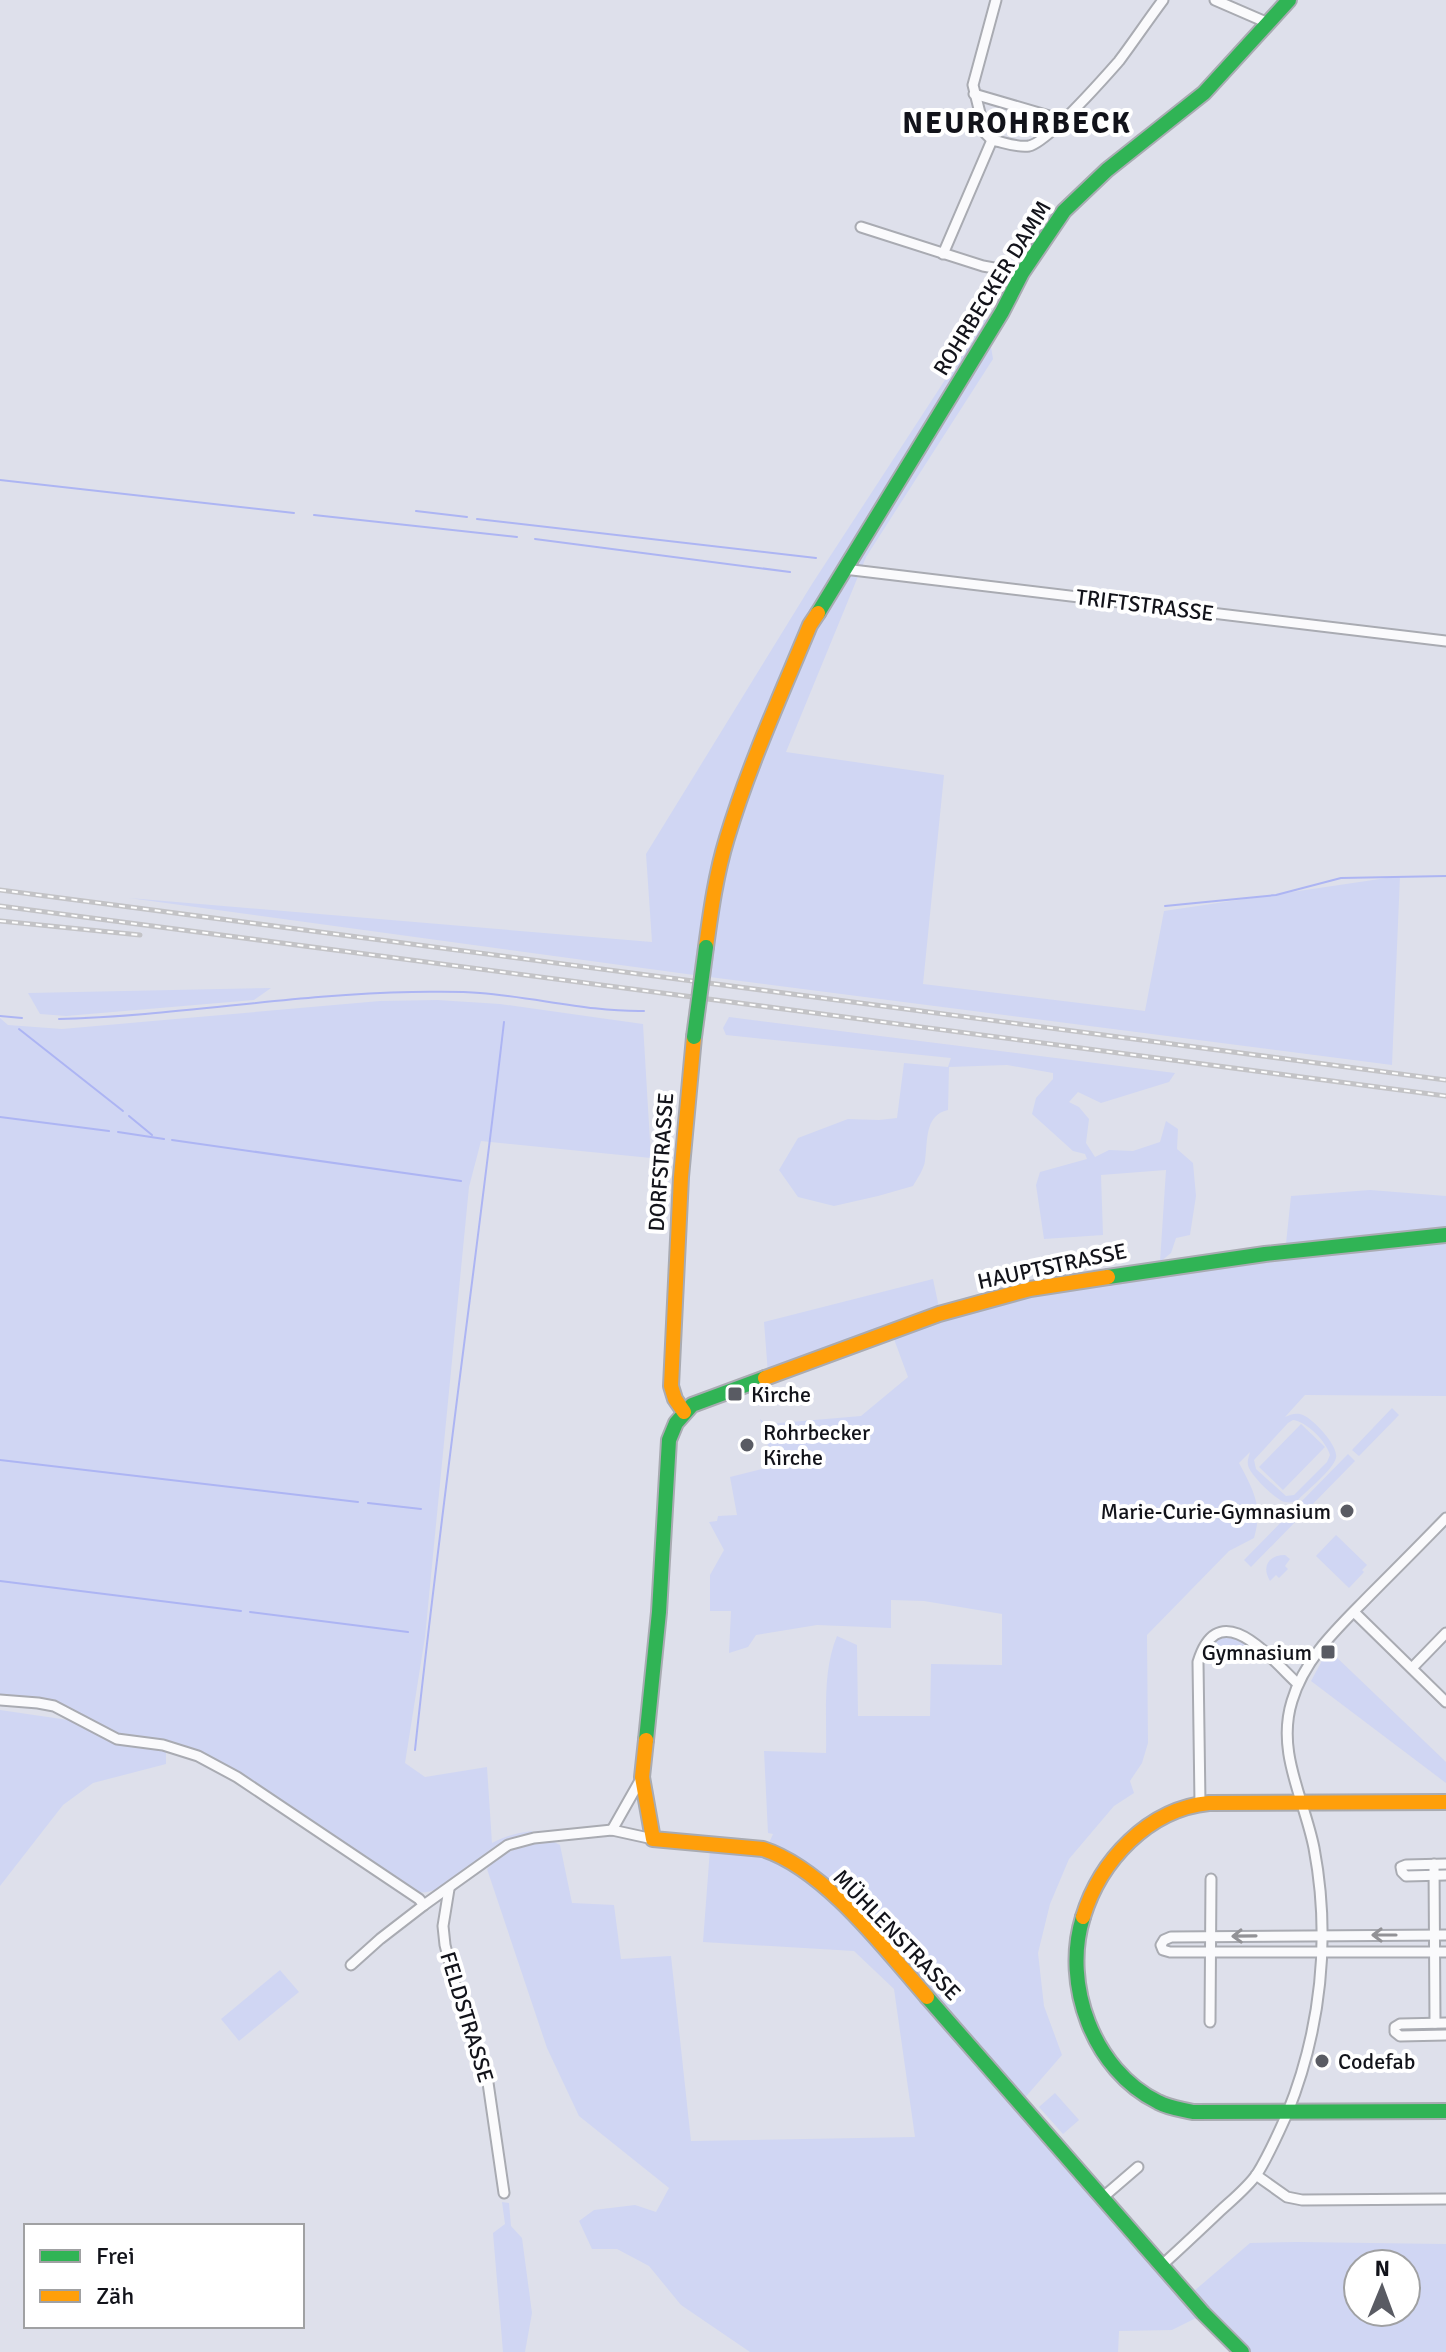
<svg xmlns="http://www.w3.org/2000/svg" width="1446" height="2352" font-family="Signika,sans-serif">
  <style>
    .green { fill: #d0d6f3; fill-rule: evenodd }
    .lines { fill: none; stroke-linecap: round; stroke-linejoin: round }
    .stream { stroke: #adb5f3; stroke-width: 2 }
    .street-casing { stroke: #a9abb2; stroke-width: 13 }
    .fast-casing { stroke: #a9abb2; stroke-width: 18 }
    .slow-casing { stroke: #a9abb2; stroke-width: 18 }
    .street { stroke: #fafafc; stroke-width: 9 }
    .fast { stroke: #30b455; stroke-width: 14 }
    .slow { stroke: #ff9f0a; stroke-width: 14 }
    .rail-casing { stroke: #c3c3c6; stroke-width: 5 }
    .rail { stroke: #fff; stroke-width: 2; stroke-dasharray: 6; stroke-linecap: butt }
    .fast-bridge-casing { stroke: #a9abb2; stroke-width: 18; stroke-linecap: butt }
    .fast-bridge { stroke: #30b455; stroke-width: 14 }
    .oneway { stroke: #929296 }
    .poi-dot { fill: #595b63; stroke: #fff; stroke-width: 3 }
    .labels { text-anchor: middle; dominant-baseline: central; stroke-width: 8; stroke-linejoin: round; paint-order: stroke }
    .street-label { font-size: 22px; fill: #12131a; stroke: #fff }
    .poi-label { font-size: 22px; fill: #12131a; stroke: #fff; text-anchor: start }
    .district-label { font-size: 30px; font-weight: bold; letter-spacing: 2px; fill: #12131a; stroke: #fff }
  </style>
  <rect width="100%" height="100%" fill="#dee0eb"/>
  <g class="green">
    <polygon points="986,317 993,359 866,557 786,752 944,775 923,984 1145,1011 1164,911 1400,876 1392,1065 694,975 129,898 652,942 646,854 812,584"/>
    <polygon points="271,988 254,1000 66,1016 40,1014 28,993"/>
    <path d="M437 1000 500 1004 643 1024 651 1158 481 1141 469 1187 425 1637 405 1763 425 1777 487 1767 492 1843C505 1836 517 1833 532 1831L533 1835C520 1838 508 1841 496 1847 470 1862 448 1897 414 1892L320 1827 217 1761 186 1746 166 1742V1764L93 1783 63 1805 0 1886V1710L82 1722 62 1706 0 1696V1018L8 1025 62 1029 380 1001Z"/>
    <path d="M729 1017 1175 1073 1169 1082 1101 1103 1078 1092 1069 1102 1079 1107 1089 1119 1086 1143 1095 1157 1109 1150 1133 1151 1160 1142 1166 1121 1178 1129 1177 1149 1193 1163 1196 1196 1190 1235 1176 1238 1171 1253 1160 1262 1166 1170 1101 1175 1103 1235 1044 1239 1036 1185 1040 1172 1087 1159 1085 1154 1073 1151 1032 1114 1036 1098 1053 1079V1073L1007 1065 949 1067 948 1110C924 1115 928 1142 925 1161 924 1169 917 1179 913 1186L878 1196 834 1206 798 1197 779 1170 798 1138 848 1119 879 1120 897 1118 904 1063 948 1067 951 1058 726 1035 723 1028Z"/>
    <path d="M1370 1190 1446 1196V1396L1305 1395 1285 1417C1290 1415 1296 1412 1303 1415 1313 1419 1339 1446 1336 1458 1333 1470 1307 1490 1298 1500 1293 1502 1291 1503 1285 1502 1277 1501 1249 1474 1248 1465 1247 1460 1249 1457 1250 1452L1239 1463C1254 1491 1263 1507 1254 1538L1229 1551 1147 1635 1148 1743 1142 1763 1130 1781 1134 1793 1114 1806 1069 1859 1050 1904 1038 1953 1044 2006 1062 2055 1023 2100 843 1897 768 1845 773 1834 768 1833 764 1751 826 1753C827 1715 822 1672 837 1636L857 1645 858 1716H930L931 1664 1002 1665V1614L924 1601 891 1600V1628L817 1625 756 1635 748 1647 729 1653 731 1611H710V1575L724 1550 709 1522 717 1521 718 1516 737 1515 730 1477 774 1466 760 1419 767 1424 861 1416 908 1377 891 1331 768 1374 764 1322 933 1279 941 1317 1028 1293 1285 1253 1291 1196ZM1293 1420C1307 1422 1326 1441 1330 1455L1327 1462 1294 1495 1286 1496 1256 1469 1254 1460 1288 1423Z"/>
    <polygon points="1392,1408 1399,1415 1359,1456 1352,1450"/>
    <polygon points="1301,1424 1325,1447 1283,1490 1259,1467"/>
    <polygon points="1348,1454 1355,1461 1251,1567 1244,1560"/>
    <polygon points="1336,1535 1367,1565 1362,1570 1364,1572 1349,1588 1316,1556"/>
    <path d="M1285 1555 1290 1559 1285 1566 1288 1569 1279 1578 1276 1575 1270 1581C1261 1566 1269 1555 1285 1555Z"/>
    <polygon points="1234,1636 1250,1644 1242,1653 1221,1653 1211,1643 1222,1637"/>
    <polygon points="1331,1652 1446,1762 1446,1783 1311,1681 1324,1657"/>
    <path d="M550 1840 560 1845 572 1903 614 1905 621 1959 671 1956 691 2141 915 2137 894 1989 854 1951 703 1942 710 1849 774 1856 827 1895 864 1933 1200 2316 1172 2330 1119 2331 1118 2352H750L681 2305 649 2266 617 2249H592L579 2221 594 2210 635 2205 656 2212 669 2188 579 2116 547 2048 487 1869C505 1850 525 1844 550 1840Z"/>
    <polygon points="280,1970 299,1992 239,2041 221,2019"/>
    <polygon points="1055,2093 1079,2120 1063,2134 1039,2107"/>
    <polygon points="502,2202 509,2203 511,2226 522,2238 532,2313 525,2352 503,2352 493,2233 505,2224"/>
    <path d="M1297 2242 1446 2244V2352H1251L1232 2335 1194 2291 1250 2243ZM1358 2264H1406V2312H1358Z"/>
  </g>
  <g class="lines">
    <g class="stream">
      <polyline points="0,480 294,513"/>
      <polyline points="416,511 467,517"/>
      <polyline points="314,515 517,537"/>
      <polyline points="477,519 816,558"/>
      <polyline points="535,539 790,572"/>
      <polyline points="1165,906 1276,895 1341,878 1446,876"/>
      <polyline points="0,1016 22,1018"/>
      <path d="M59 1019C177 1016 294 994 412 992 435 992 457 991 480 993 534 997 589 1012 644 1011"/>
      <polyline points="19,1029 123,1111"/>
      <polyline points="129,1116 152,1135"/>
      <polyline points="0,1117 109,1131"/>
      <polyline points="118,1132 164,1139"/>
      <polyline points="172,1140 461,1181"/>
      <polyline points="0,1460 358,1502"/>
      <polyline points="368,1503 421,1509"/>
      <polyline points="0,1581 241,1611"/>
      <polyline points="250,1612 408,1632"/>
      <path d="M415 1750C441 1507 476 1265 504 1022"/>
    </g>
    <defs>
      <g id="street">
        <polyline points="1215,0 1268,23"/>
        <polyline points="974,94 1063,120"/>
        <path d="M992 140C1003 142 1017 148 1029 146 1048 142 1104 78 1119 61 1134 41 1148 20 1163 0"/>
        <polyline points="992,140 985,133 973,85 996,0"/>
        <polyline points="861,227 983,266 1022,273"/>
        <polyline points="943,254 992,140"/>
        <polyline points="844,569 1446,641"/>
        <polyline points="1354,1612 1446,1702"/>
        <polyline points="1412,1668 1446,1633"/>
        <polyline points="0,1700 38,1703 54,1706 117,1739 163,1745 198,1756 237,1777 419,1899 424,1905"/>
        <path d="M1200 1803 1198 1662C1219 1593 1271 1659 1298 1684"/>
        <polyline points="612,1830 642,1777"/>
        <polyline points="1434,1864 1435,2023"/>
        <polyline points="1446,1864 1406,1865 1401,1867 1402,1872 1406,1876 1446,1875"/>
        <polyline points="449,1889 443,1926 445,1945 455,1984 487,2076 504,2193"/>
        <polyline points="1446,1935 1171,1937 1164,1940 1161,1945 1163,1950 1170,1952 1446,1952"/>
        <polyline points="351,1965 380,1939 424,1905 508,1845 534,1838 612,1830 653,1839"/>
        <polyline points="1210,2022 1211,1879"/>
        <polyline points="1446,2023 1400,2024 1395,2027 1395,2032 1400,2036 1446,2035"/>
        <polyline points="1256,2175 1287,2197 1302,2200 1446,2199"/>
        <polyline points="1102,2198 1138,2167"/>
        <path d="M1161 2266C1181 2248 1200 2230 1219 2212 1232 2200 1247 2188 1257 2174 1269 2155 1278 2134 1287 2114 1321 2030 1331 1938 1314 1848 1304 1798 1276 1752 1292 1701 1305 1657 1339 1627 1370 1595 1395 1570 1421 1544 1446 1518"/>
      </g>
      <g id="fast">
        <polyline points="818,613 1002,312 1022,273 1064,211 1107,170 1204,93 1289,0"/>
        <polyline points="1108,1277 1265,1254 1446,1235"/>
        <polyline points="646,1740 659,1612 669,1440 676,1423 692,1405 765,1378"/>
        <path d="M1083 1917C1062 1984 1093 2070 1158 2102 1169 2108 1181 2109 1193 2112L1446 2111"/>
        <polyline points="927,1997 1203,2313 1242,2352"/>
      </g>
      <g id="slow">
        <path d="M706 947C711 910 716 874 727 838 749 765 781 695 810 625L818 613"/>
        <polyline points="765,1378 939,1314 1030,1289 1108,1277"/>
        <polyline points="684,1412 675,1399 671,1386 681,1177 694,1037"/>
        <path d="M646 1740 642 1777 653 1839 763 1849C825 1869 885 1949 927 1997"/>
        <path d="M1083 1917C1100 1861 1148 1809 1209 1803L1446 1802"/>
      </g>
    </defs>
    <use href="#street" class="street-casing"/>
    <use href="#fast" class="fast-casing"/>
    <use href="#slow" class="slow-casing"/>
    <use href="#street" class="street"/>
    <use href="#fast" class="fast"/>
    <use href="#slow" class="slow"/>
    <defs>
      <g id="rail">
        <polyline points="0,890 1446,1080"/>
        <polyline points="0,906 1446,1096"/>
        <polyline points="0,921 140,935"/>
      </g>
    </defs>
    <use href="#rail" class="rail-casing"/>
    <use href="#rail" class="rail"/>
    <defs>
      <polyline id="fast-bridge" points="694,1037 706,947"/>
    </defs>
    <use href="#fast-bridge" class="fast-bridge-casing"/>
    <use href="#fast-bridge" class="fast-bridge"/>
  </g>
  <defs><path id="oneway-shaft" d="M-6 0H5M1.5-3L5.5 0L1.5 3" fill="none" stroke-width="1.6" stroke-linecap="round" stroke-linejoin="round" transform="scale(2)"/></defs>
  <g class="oneway">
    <use href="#oneway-shaft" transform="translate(1384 1935) rotate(180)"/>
    <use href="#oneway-shaft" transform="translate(1244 1936) rotate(179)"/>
  </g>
  <g class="poi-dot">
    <rect x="727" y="1386" width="16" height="16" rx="4"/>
    <circle cx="747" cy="1445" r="8"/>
    <circle cx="1347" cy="1511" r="8"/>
    <rect x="1320" y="1644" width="16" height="16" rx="4"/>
    <circle cx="1322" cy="2061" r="8"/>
  </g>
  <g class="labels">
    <g class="street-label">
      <text transform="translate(992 288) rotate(-58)">ROHRBECKER DAMM</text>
      <text transform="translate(1145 605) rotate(7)">TRIFTSTRASSE</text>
      <text transform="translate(661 1162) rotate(-86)">DORFSTRASSE</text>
      <text transform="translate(1052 1266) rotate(-12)">HAUPTSTRASSE</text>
      <text transform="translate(897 1935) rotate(46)">MÜHLENSTRASSE</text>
      <text transform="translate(467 2017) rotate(73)">FELDSTRASSE</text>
    </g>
    <g class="poi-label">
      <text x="751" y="1394">Kirche</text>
      <text x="763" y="1432">Rohrbecker<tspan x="763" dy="25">Kirche</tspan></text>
      <text x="1331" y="1511" text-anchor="end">Marie-Curie-Gymnasium</text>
      <text x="1312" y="1652" text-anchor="end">Gymnasium</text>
      <text x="1338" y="2061">Codefab</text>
    </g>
    <g class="district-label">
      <text x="1017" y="123">NEUROHRBECK</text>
    </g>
  </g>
  <rect x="24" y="2224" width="280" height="104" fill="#ffffff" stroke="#a0a1a3" stroke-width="2"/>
  <rect x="40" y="2250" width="40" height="12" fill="#30b455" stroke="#a0a1a3" stroke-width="2"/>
  <text x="96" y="2264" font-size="24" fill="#12131a">Frei</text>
  <rect x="40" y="2290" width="40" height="12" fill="#ff9f0a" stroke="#a0a1a3" stroke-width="2"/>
  <text x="96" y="2304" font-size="24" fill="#12131a">Zäh</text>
  <g transform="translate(1382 2288) rotate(1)"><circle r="38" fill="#ffffff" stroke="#a0a1a3" stroke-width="2"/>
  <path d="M0-6L14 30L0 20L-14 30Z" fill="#595b63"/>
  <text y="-12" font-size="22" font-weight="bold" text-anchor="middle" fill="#12131a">N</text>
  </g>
</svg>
